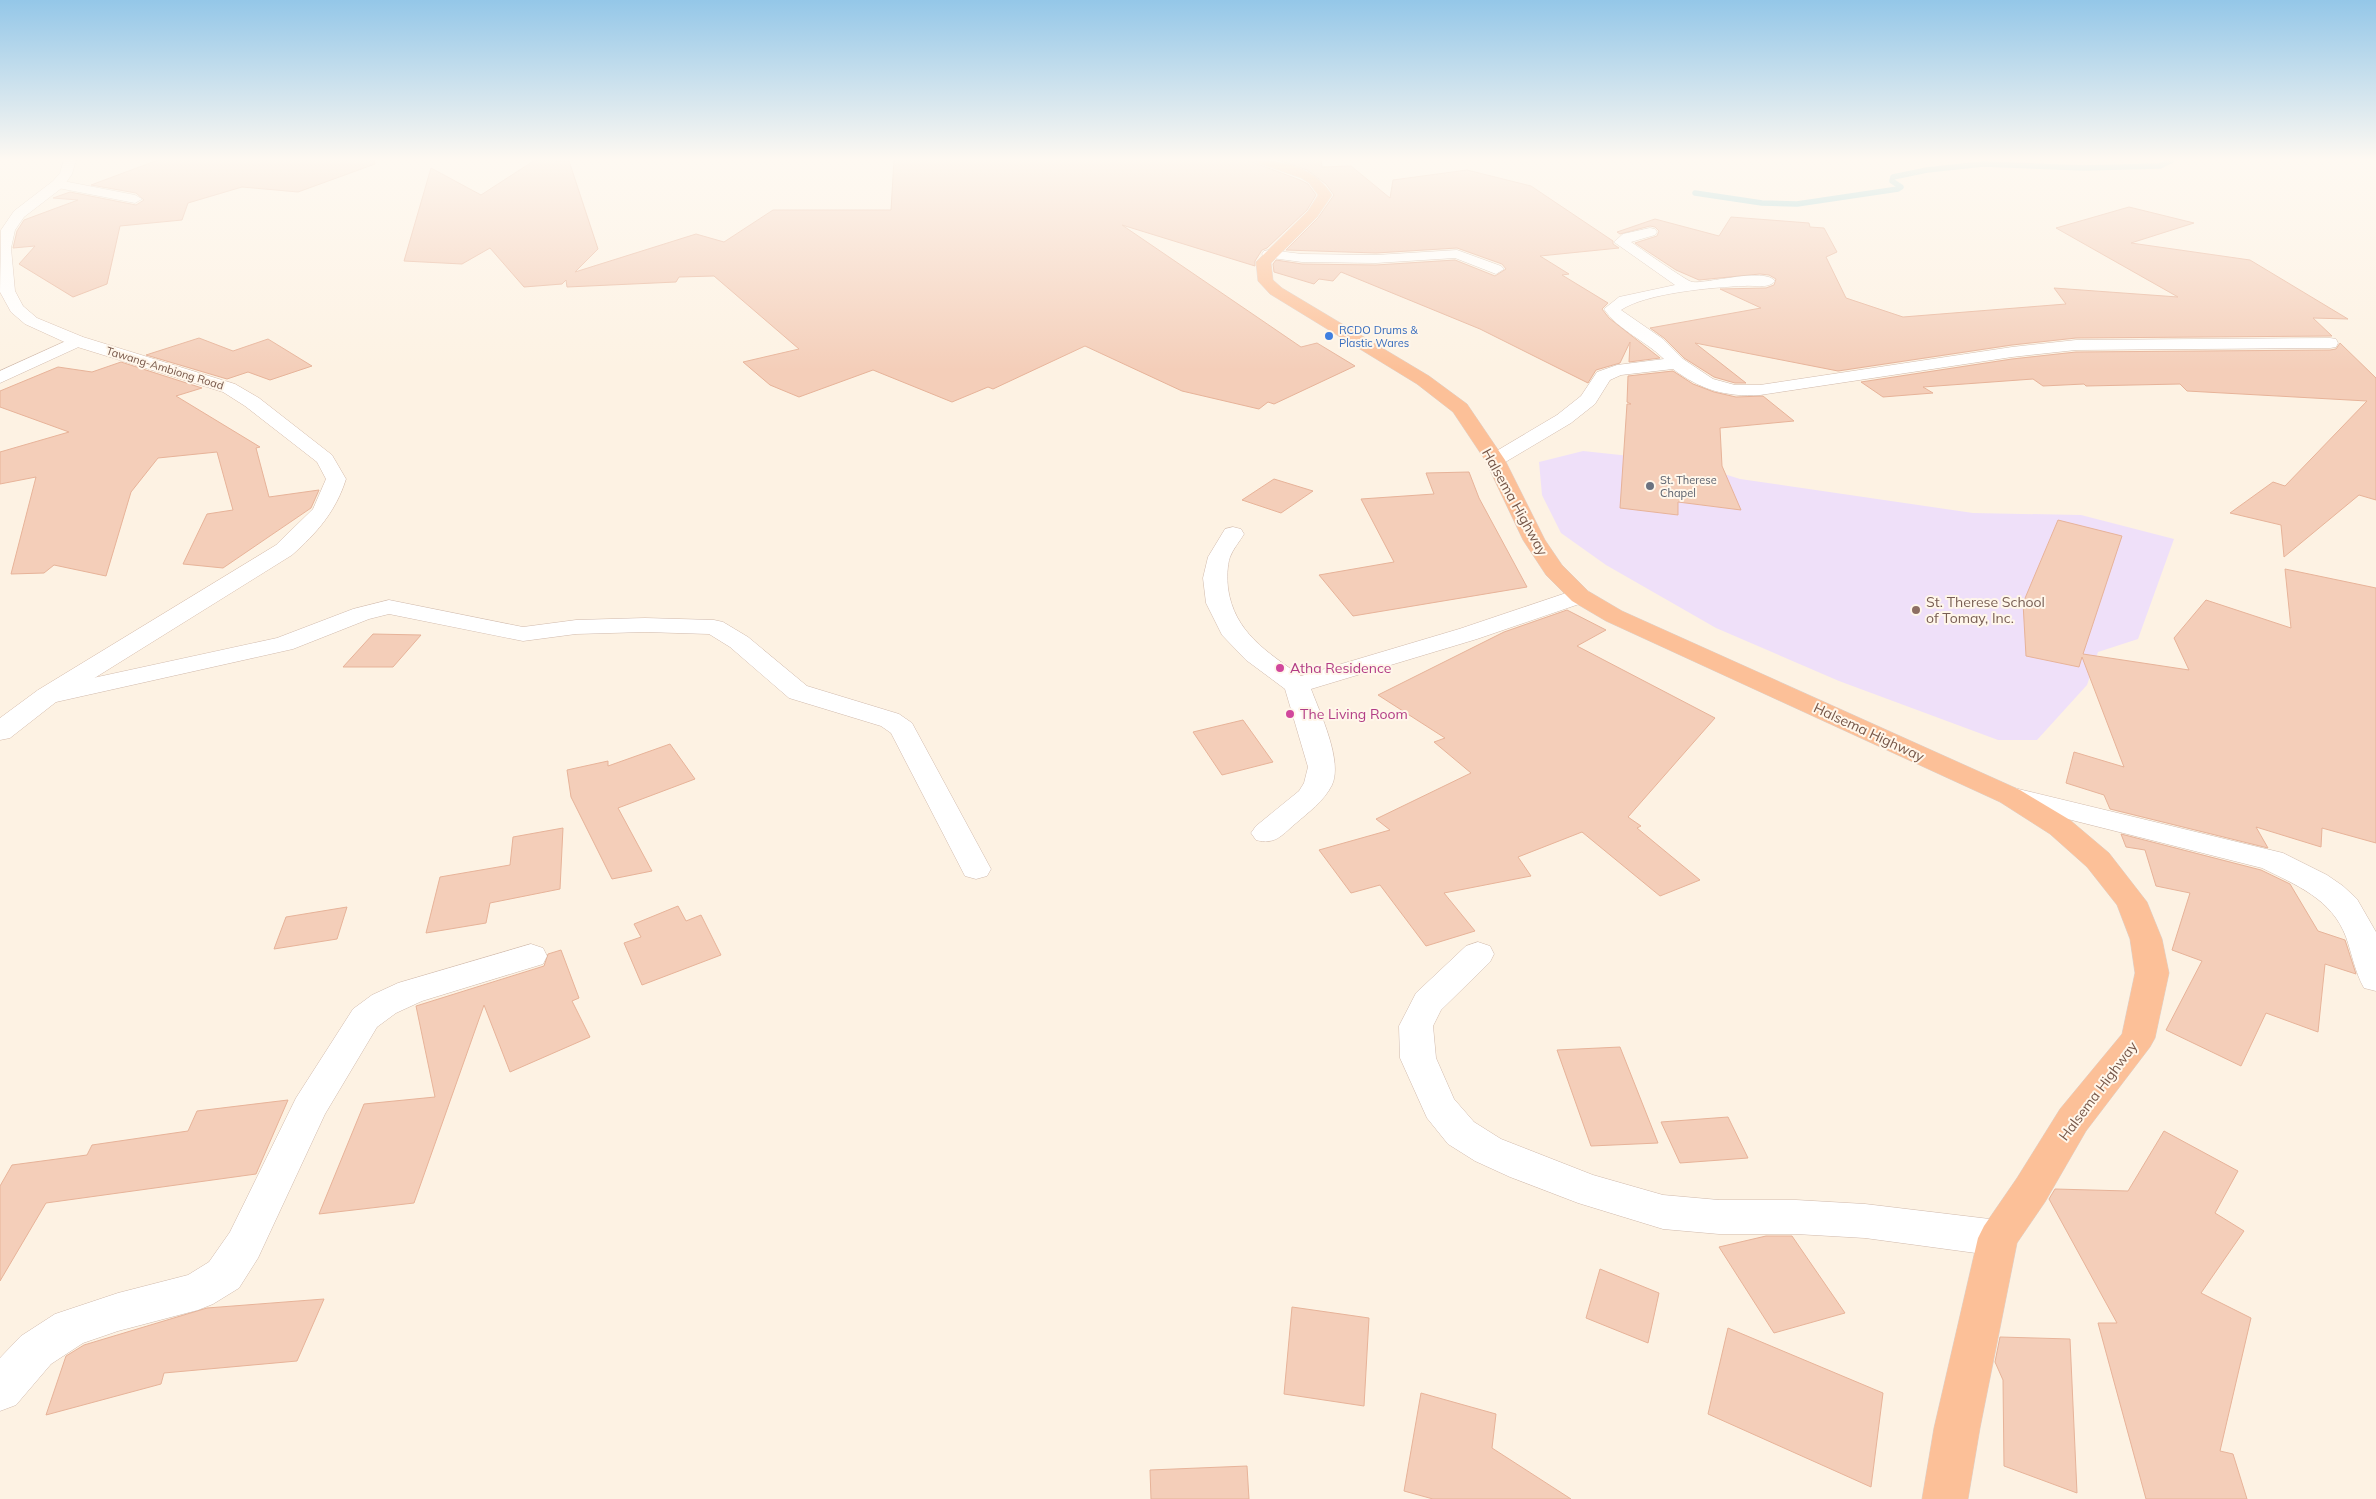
<svg xmlns="http://www.w3.org/2000/svg" width="2376" height="1499" font-family="Mulish,sans-serif">
  <style>
    .education { fill: #efe0f9 }
    .lines { fill: none; stroke-linecap: round; stroke-linejoin: round }
    .stream { stroke: #9cd3da; stroke-width: 5.5 }
    .building { fill: #f4ceb9; stroke: #e7b399 }
    .minor-casing { stroke: #d1baac; stroke-width: 1 }
    .tertiary-casing { stroke: #d1baac; stroke-width: 1 }
    .secondary-casing { stroke: #d4baa9; stroke-width: 1 }
    .trunk-casing { stroke: #dbd3cf; stroke-width: 1 }
    .minor { fill: #fff; fill-rule: evenodd }
    .tertiary { fill: #fff; fill-rule: evenodd }
    .secondary { fill: #fff; fill-rule: evenodd }
    .trunk { fill: #fcc098; fill-rule: evenodd }
    .shop-dot { fill: #3f7fe0; stroke: #fff6ea; stroke-width: 2 }
    .worship-dot { fill: #6b7280; stroke: #fff6ea; stroke-width: 2 }
    .education-dot { fill: #8d6e63; stroke: #fff6ea; stroke-width: 2 }
    .hotel-dot { fill: #d1479c; stroke: #fff6ea; stroke-width: 2 }
    .labels { text-anchor: middle; dominant-baseline: central; stroke-width: 4; stroke-linejoin: round; paint-order: stroke }
    .far-shop-label { font-size: 11px; fill: #366cbe; stroke: #fff6ea; text-anchor: start }
    .far-street-label { font-size: 11px; fill: #765648; stroke: #fff6ea }
    .far-worship-label { font-size: 11px; fill: #5b616d; stroke: #fff6ea; text-anchor: start }
    .street-label { font-size: 14px; fill: #765648; stroke: #fff6ea }
    .education-label { font-size: 14px; fill: #785e54; stroke: #fff6ea; text-anchor: start }
    .hotel-label { font-size: 14px; fill: #b23c85; stroke: #fff6ea; text-anchor: start }
  </style>
  <rect width="100%" height="100%" fill="#fdf2e3"/>
  <polygon class="education" points="1583,451 1686,462 1740,479 1973,513 2081,515 2174,539 2138,639 2098,652 2087,685 2037,740 1998,740 1839,681 1716,628 1606,565 1561,533 1542,495 1539,462"/>
  <g class="lines">
    <polyline class="stream" points="1695,193 1762,203 1797,204 1898,189 1901,187 1892,181 1893,177 1927,170 1983,164 2084,168 2160,166 2172,160"/>
  </g>
  <g class="building">
    <polygon points="158,160 374,160 375,164 298,192 242,187 188,203 182,220 120,226 107,284 73,297 19,264 35,246 13,248 17,231 24,220 78,200 53,198 70,192 136,205 144,200 136,193 91,185"/>
    <polygon points="535,160 569,161 598,249 575,272 696,234 724,242 773,210 891,210 894,160 1247,160 1300,180 1308,184 1316,195 1307,210 1267,248 1262,250 1255,261 1255,266 1122,225 1301,347 1317,343 1355,366 1274,404 1268,402 1259,409 1182,391 1085,346 993,389 988,387 952,402 873,370 799,397 770,385 743,362 799,349 714,276 679,277 676,282 567,287 566,280 562,284 524,287 490,248 462,264 404,261 431,168 481,195"/>
    <polygon points="1278,160 1321,160 1322,167 1351,166 1390,198 1393,180 1467,170 1531,186 1613,241 1613,244 1619,248 1540,256 1569,274 1562,275 1608,303 1602,309 1609,318 1660,358 1629,362 1630,342 1620,363 1596,370 1588,383 1480,329 1341,272 1333,281 1319,279 1314,284 1274,272 1273,264 1276,260 1302,264 1376,265 1455,260 1495,276 1506,269 1502,264 1457,248 1376,253 1286,250 1318,218 1334,195 1326,184 1307,170"/>
    <polygon points="2129,207 2194,223 2131,243 2250,260 2348,319 2313,318 2332,336 2076,338 2012,345 1838,371 1695,343 1746,383 1735,383 1714,377 1684,358 1664,338 1650,328 1761,308 1720,289 1766,288 1774,285 1776,279 1769,275 1760,274 1699,280 1676,270 1635,243 1657,236 1659,231 1655,227 1650,226 1620,234 1617,232 1655,219 1719,236 1731,217 1809,223 1810,227 1824,228 1837,252 1826,257 1846,298 1903,317 2066,304 2054,288 2178,297 2056,228"/>
    <polygon points="199,338 233,351 268,339 312,366 270,380 248,372 227,379 146,355"/>
    <polygon points="2340,343 2376,378 2376,500 2359,495 2284,557 2281,525 2230,513 2273,482 2285,486 2367,401 2187,391 2180,384 2086,386 2084,384 2043,386 2033,379 1923,387 1933,393 1883,397 1861,382 2012,359 2076,352 2330,350 2336,349"/>
    <polygon points="121,362 202,388 176,396 260,447 256,448 269,497 319,490 311,508 223,568 183,564 207,514 233,510 217,452 158,458 131,492 106,576 54,565 44,573 11,574 36,477 0,484 0,452 69,432 0,407 0,391 58,367 92,372"/>
    <polygon points="1673,371 1693,384 1714,392 1736,397 1763,396 1794,421 1720,428 1722,466 1741,510 1678,502 1678,515 1620,508 1627,404 1631,404 1627,402 1628,376"/>
    <polygon points="1469,472 1479,498 1527,587 1353,616 1319,575 1394,562 1361,499 1434,494 1426,473"/>
    <polygon points="1274,479 1313,491 1281,513 1242,500"/>
    <polygon points="2058,520 2122,536 2083,654 2189,670 2174,638 2206,600 2291,628 2285,569 2376,588 2376,843 2322,828 2321,847 2256,827 2268,848 2110,809 2104,795 2066,783 2074,752 2124,767 2082,657 2079,667 2026,656 2023,603"/>
    <polygon points="1567,610 1606,630 1577,646 1715,718 1628,817 1641,826 1637,828 1700,880 1660,896 1582,832 1518,857 1531,876 1444,893 1475,931 1426,946 1380,885 1351,893 1319,850 1390,830 1376,819 1471,773 1434,742 1445,738 1378,695 1504,632"/>
    <polygon points="373,634 421,635 393,667 343,667"/>
    <polygon points="1243,720 1273,762 1222,775 1193,732"/>
    <polygon points="670,744 695,779 618,808 652,871 612,879 571,797 567,770 608,761 608,766"/>
    <polygon points="563,828 560,889 490,903 486,923 426,933 440,877 510,865 513,837"/>
    <polygon points="2121,834 2261,870 2290,884 2318,931 2345,940 2356,974 2325,964 2318,1032 2266,1013 2241,1066 2166,1030 2202,961 2172,950 2190,893 2156,886 2145,850 2126,847"/>
    <polygon points="678,906 686,921 701,915 721,955 642,985 624,943 641,937 634,924"/>
    <polygon points="347,907 337,939 274,949 286,917"/>
    <polygon points="561,950 579,998 572,1001 590,1037 510,1072 484,1005 414,1203 319,1214 364,1104 435,1097 416,1006 544,966 548,954"/>
    <polygon points="1620,1047 1658,1143 1591,1146 1557,1050"/>
    <polygon points="288,1100 256,1174 46,1203 0,1281 0,1186 12,1165 87,1155 92,1145 188,1131 197,1111"/>
    <polygon points="1728,1117 1748,1158 1680,1163 1661,1122"/>
    <polygon points="2164,1131 2238,1171 2215,1213 2244,1231 2201,1293 2251,1318 2220,1451 2233,1454 2247,1499 2146,1499 2098,1323 2117,1323 2049,1199 2055,1189 2128,1191"/>
    <polygon points="1766,1236 1792,1236 1845,1313 1774,1333 1719,1247"/>
    <polygon points="1600,1269 1659,1293 1648,1343 1586,1318"/>
    <polygon points="324,1299 297,1361 164,1373 161,1384 46,1415 66,1356 84,1345 207,1308"/>
    <polygon points="1292,1307 1369,1318 1364,1406 1284,1394"/>
    <polygon points="1728,1328 1883,1393 1871,1487 1708,1414"/>
    <polygon points="2000,1337 2070,1339 2077,1493 2004,1466 2003,1380 1995,1362"/>
    <polygon points="1421,1393 1496,1414 1492,1448 1571,1499 1433,1499 1404,1491"/>
    <polygon points="1247,1466 1249,1499 1151,1499 1150,1470"/>
  </g>
  <g class="lines">
    <defs>
      <g id="minor">
        <polygon points="58,180 135,195 142,199 135,203 53,187 52,184"/>
        <path d="M1650 228 1655 229 1657 232 1655 235 1631 242C1640 248 1685 280 1692 282 1706 284 1765 267 1775 281 1769 289 1754 285 1745 286 1714 287 1646 293 1621 310L1663 339 1683 359 1713 379 1735 385H1760L2012 347 2076 340 2330 338 2336 339 2338 343 2336 347 2330 348 2076 350 2012 357 1760 395C1726 397 1701 390 1673 369L1621 375 1610 380 1595 404 1571 423 1502 464 1495 466 1488 464 1485 460 1488 456 1557 415 1581 396 1597 372 1617 365 1664 359C1646 341 1618 330 1604 309L1619 297 1675 285 1614 242 1623 234Z"/>
        <polygon points="1269,250 1302,254 1376,255 1457,250 1501,266 1504,269 1496,274 1455,258 1376,263 1302,262 1264,257 1262,254 1264,251"/>
        <polygon points="77,336 83,337 85,341 83,345 0,383 0,371"/>
        <path d="M1233 527 1241 529 1244 534C1240 541 1233 549 1230 557 1227 566 1227 578 1228 588 1234 632 1267 652 1301 676L1459 629 1572 591 1580 589 1588 591 1592 596 1588 601 1477 639 1311 689C1320 713 1343 761 1332 785 1324 801 1309 812 1295 824 1281 836 1275 845 1256 840L1251 833 1256 826 1299 791 1304 783 1308 767 1285 689 1246 660 1222 635 1206 603 1203 578 1208 557 1225 529Z"/>
        <polygon points="389,600 523,627 576,620 645,618 714,620 723,622 748,637 807,686 899,714 912,723 991,869 987,876 976,879 965,876 891,733 881,726 789,698 730,647 709,634 645,632 576,634 523,641 389,614 369,619 293,649 47,704 38,702 34,696 38,690 47,688 277,638 353,609"/>
        <polygon points="1478,942 1490,946 1494,954 1490,962 1441,1010 1433,1026 1436,1058 1454,1099 1474,1122 1501,1139 1593,1175 1663,1195 1719,1200 1796,1200 1865,1204 1998,1220 2012,1226 2018,1238 2012,1250 1998,1256 1865,1238 1796,1234 1719,1234 1663,1229 1578,1203 1510,1177 1475,1161 1448,1144 1427,1118 1400,1058 1399,1026 1416,993 1466,946"/>
        <polygon points="531,944 543,948 547,956 543,964 422,1001 396,1013 377,1027 325,1114 258,1258 239,1288 213,1304 198,1310 118,1331 83,1343 51,1364 16,1405 0,1411 0,1358 21,1336 55,1314 118,1293 188,1275 209,1262 230,1232 296,1098 353,1009 372,995 398,983"/>
      </g>
      <path id="tertiary" d="M2010 787 2283 853 2327 875 2343 886 2357 899 2376 932V991L2364 988C2355 972 2352 954 2346 937 2332 899 2296 885 2262 868L2000 802 1996 796 2000 790Z"/>
      <path id="secondary" d="M64 160H76L72 174 63 187 24 217 15 230 11 248 15 291 23 306 37 318 83 337 235 384 259 398 332 455 346 479C336 511 317 533 292 555L56 702 10 738 0 740V718L38 690 276 545 313 509 326 479 317 462 245 406 223 392 71 345 25 324 11 312 0 292 1 230 14 211 53 181 60 173Z"/>
      <path id="trunk" d="M1249 160C1281 160 1314 166 1332 195L1317 217 1271 263 1273 280 1282 288 1429 376 1467 404 1505 460 1545 540 1562 565 1588 591 1622 611 2020 790 2070 820 2109 853 2147 902 2162 939 2169 973 2155 1038 2150 1047 2086 1131 2045 1202 2017 1243 1980 1428 1968 1499H1922L1934 1428 1978 1238 1984 1226 2017 1178 2060 1109 2122 1034 2135 973 2130 939 2117 905 2087 867 2050 834 2000 802 1606 621 1572 601 1546 575 1523 540 1485 460 1453 412 1417 384 1270 294 1258 281 1256 262 1308 211 1318 195 1309 183 1301 178Z"/>
    </defs>
    <use href="#minor" class="minor-casing"/>
    <use href="#tertiary" class="tertiary-casing"/>
    <use href="#secondary" class="secondary-casing"/>
    <use href="#trunk" class="trunk-casing"/>
    <use href="#minor" class="minor"/>
    <use href="#tertiary" class="tertiary"/>
    <use href="#secondary" class="secondary"/>
    <use href="#trunk" class="trunk"/>
  </g>
  <linearGradient id="sky" x2="0" y2="1"><stop stop-color="#94c7e8"/><stop offset="0.43" stop-color="#fef9f2"/><stop offset="1" stop-color="#fef9f2" stop-opacity="0"/></linearGradient>
  <rect width="2376" height="370" fill="url(#sky)"/>
  <circle class="shop-dot" cx="1329" cy="336" r="5"/>
  <circle class="worship-dot" cx="1650" cy="486" r="5"/>
  <circle class="education-dot" cx="1916" cy="610" r="5"/>
  <g class="hotel-dot">
    <circle cx="1280" cy="668" r="5"/>
    <circle cx="1290" cy="714" r="5"/>
  </g>
  <g class="labels">
    <g class="far-shop-label">
      <text x="1339" y="330">RCDO Drums &amp;<tspan x="1339" dy="13">Plastic Wares</tspan></text>
    </g>
    <g class="far-street-label">
      <text transform="translate(165 368) rotate(17)">Tawang-Ambiong Road</text>
    </g>
    <g class="far-worship-label">
      <text x="1660" y="480">St. Therese<tspan x="1660" dy="13">Chapel</tspan></text>
    </g>
    <g class="street-label">
      <text transform="translate(1515 502) rotate(61)">Halsema Highway</text>
      <text transform="translate(1869 732) rotate(25)">Halsema Highway</text>
      <text transform="translate(2098 1091) rotate(-53)">Halsema Highway</text>
    </g>
    <g class="education-label">
      <text x="1926" y="602">St. Therese School<tspan x="1926" dy="16">of Tomay, Inc.</tspan></text>
    </g>
    <g class="hotel-label">
      <text x="1290" y="668">Atha Residence</text>
      <text x="1300" y="714">The Living Room</text>
    </g>
  </g>
</svg>
